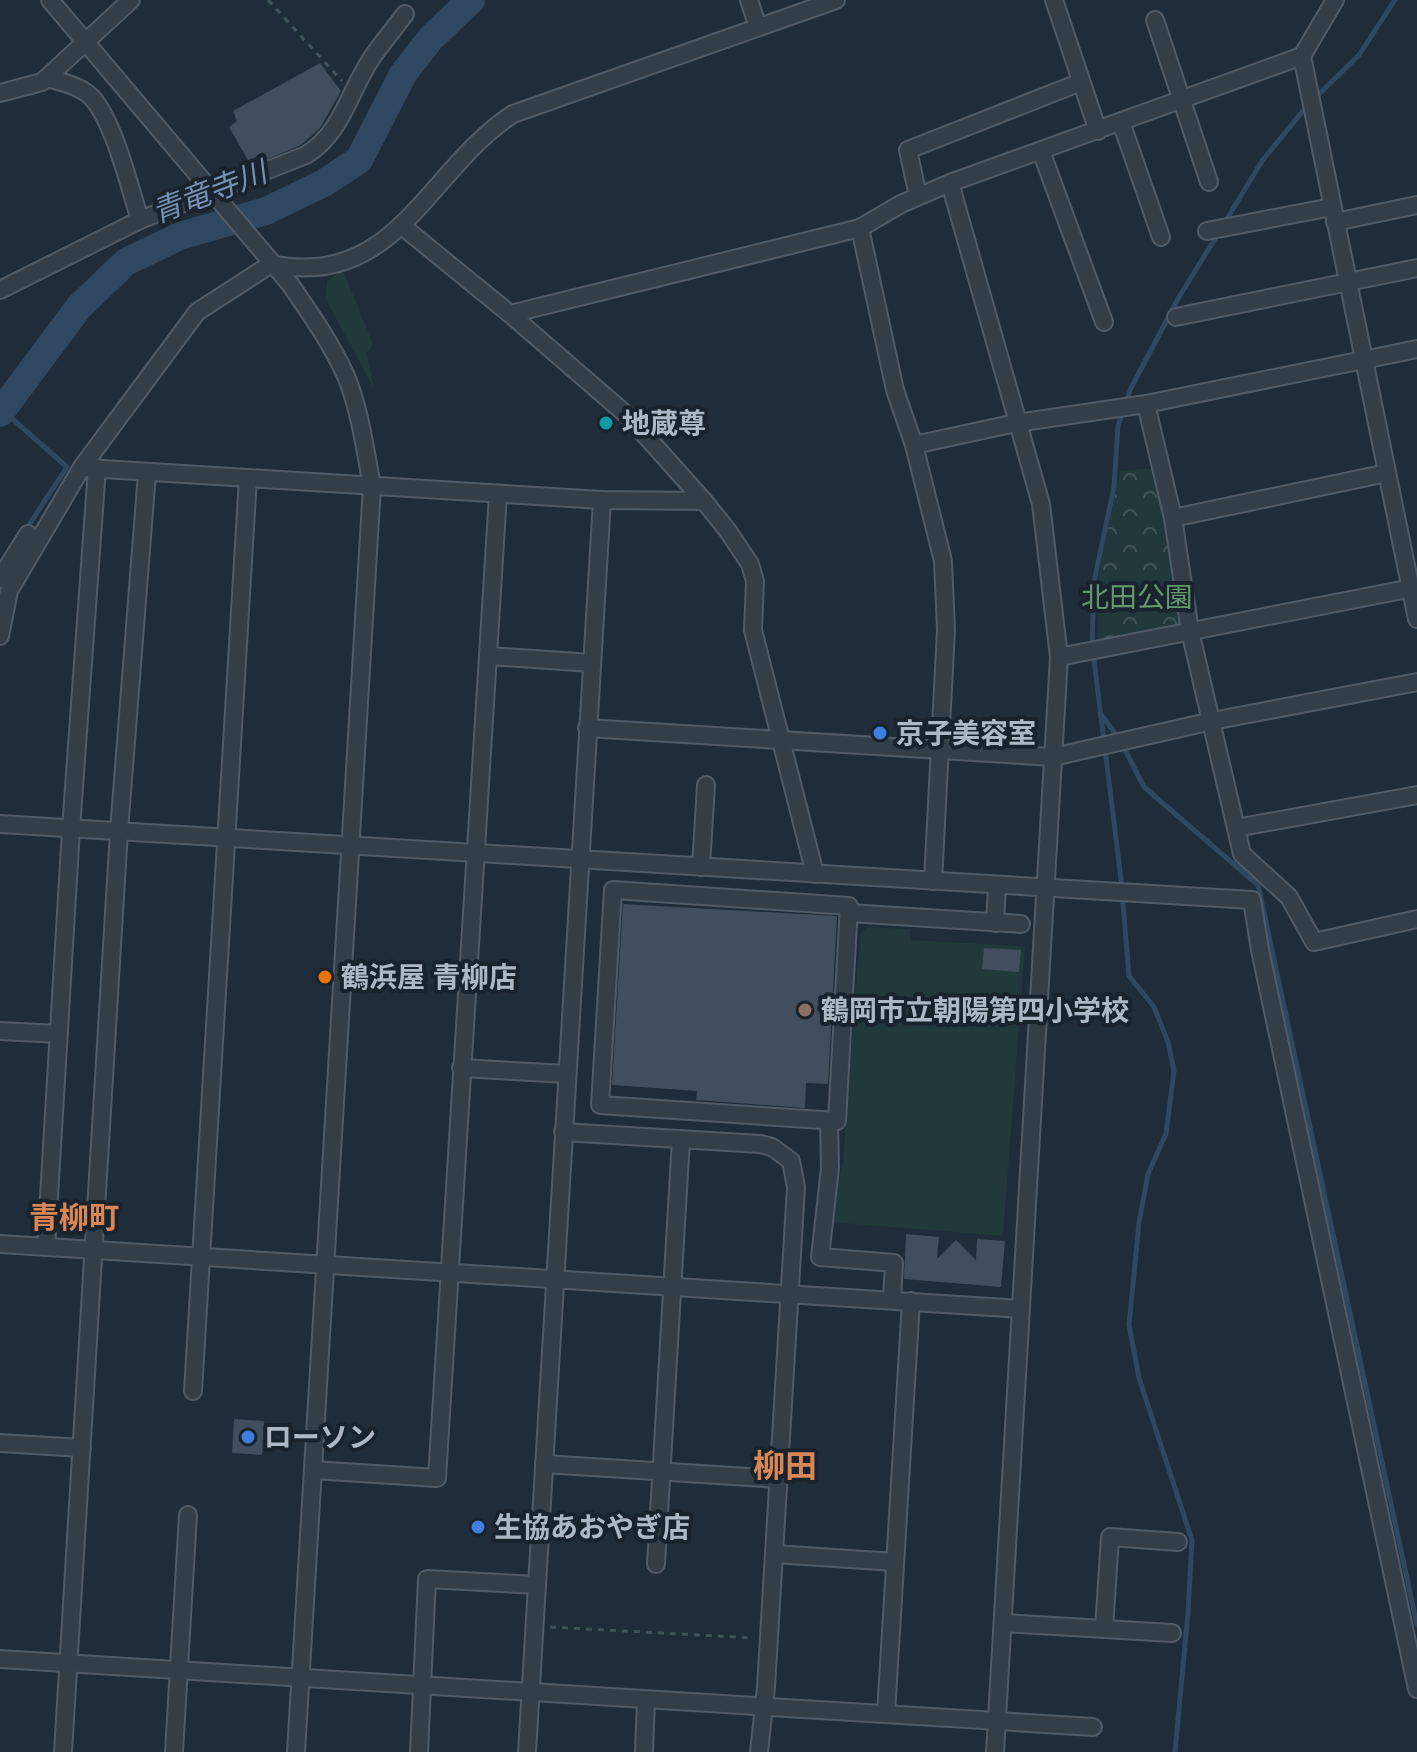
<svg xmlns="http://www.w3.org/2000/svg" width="1417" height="1752" font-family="Helvetica,'Noto Sans JP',sans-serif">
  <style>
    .park { fill: url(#park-crowns) }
    .garden { fill: #21393a }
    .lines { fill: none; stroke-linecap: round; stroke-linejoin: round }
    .stream { stroke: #304760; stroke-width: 5 }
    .river { stroke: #304760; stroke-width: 28 }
    .building { fill: #404e5e }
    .minor-casing { stroke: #505b67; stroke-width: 20 }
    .path { stroke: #3f5658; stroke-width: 3; stroke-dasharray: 6 6; stroke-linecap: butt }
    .minor { stroke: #333e49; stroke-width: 16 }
    .culture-dot { fill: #0f9aa8; stroke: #19232e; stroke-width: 3 }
    .shop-dot { fill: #3f7fe0; stroke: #19232e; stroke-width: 3 }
    .food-dot { fill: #e8710a; stroke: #19232e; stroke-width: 3 }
    .education-dot { fill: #8d6e63; stroke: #19232e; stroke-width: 3 }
    .labels { text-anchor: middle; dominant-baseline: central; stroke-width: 8; stroke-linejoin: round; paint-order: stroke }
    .poi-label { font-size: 28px; font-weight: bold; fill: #adb8c6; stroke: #19232e; text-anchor: start }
    .park-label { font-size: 28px; fill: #64986c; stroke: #19232e }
    .water-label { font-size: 30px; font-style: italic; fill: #7491b1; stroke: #19232e }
    .neighbourhood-label { font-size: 30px; font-weight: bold; fill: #d98655; stroke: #19232e }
    .quarter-label { font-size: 32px; font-weight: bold; fill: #d98655; stroke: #19232e }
  </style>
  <defs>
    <pattern id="park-crowns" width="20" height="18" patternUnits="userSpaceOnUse" patternTransform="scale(2)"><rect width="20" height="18" fill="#21393a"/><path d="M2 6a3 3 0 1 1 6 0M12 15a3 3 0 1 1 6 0" fill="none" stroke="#3f5455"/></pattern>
  </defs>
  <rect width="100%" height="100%" fill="#1f2c39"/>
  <polygon class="park" points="1155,468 1184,628 1098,645 1098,579 1120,471"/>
  <g class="garden">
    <polygon points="343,270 373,344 367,353 374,389 325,298 327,281"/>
    <polygon points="867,927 910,929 910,940 1025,946 1003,1236 829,1222 843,1161 860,935"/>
  </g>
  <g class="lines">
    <g class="stream">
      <polyline points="1314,99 1359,55 1395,0"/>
      <polyline points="1225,222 1262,161 1307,106"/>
      <polyline points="0,408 67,467 25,531"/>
      <polyline points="1100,713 1118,737"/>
      <polyline points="1123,746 1144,787 1258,885 1417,1625"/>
      <polyline points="1175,1752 1188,1613 1192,1540 1139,1378 1129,1325 1139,1223 1148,1174 1166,1134 1174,1071 1168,1042 1154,1007 1129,976 1121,879 1092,644 1094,582 1114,487 1118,426 1131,388 1179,297 1218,234"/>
    </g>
    <polyline class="river" points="0,413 79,307 126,262 180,236 266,211 324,183 359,160 403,74 431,38 471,0"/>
  </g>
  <g class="building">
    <polygon points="320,63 341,91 320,128 301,145 267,159 262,152 249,162 229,127 237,121 233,111"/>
    <polygon points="623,904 837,916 828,1084 806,1083 805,1108 696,1100 697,1091 612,1085"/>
    <polygon points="984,948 1021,950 1019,972 982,969"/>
    <polygon points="906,1234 939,1237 937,1259 956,1240 976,1260 977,1239 1005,1241 1001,1287 904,1279"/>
    <polygon points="234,1419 264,1421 262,1455 232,1453"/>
  </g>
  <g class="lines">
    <defs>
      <g id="minor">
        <path d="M50 0 290 284C310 313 331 343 346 376 360 410 365 449 372 486L296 1752"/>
        <polyline points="749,0 758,27"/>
        <polyline points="1054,0 1098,131"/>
        <polyline points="1155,20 1209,182"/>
        <polyline points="1302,56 1417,619"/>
        <path d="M47 78C61 82 77 85 88 94 112 113 130 189 140 220"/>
        <polyline points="0,93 42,82 131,0"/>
        <polyline points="1121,122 1161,237"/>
        <polyline points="1041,151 1104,322"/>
        <polyline points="950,183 1041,504 1059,657 995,1752"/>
        <polyline points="918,196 908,150 1081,82"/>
        <polyline points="1335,222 1417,205"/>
        <polyline points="402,226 510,314 628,416 704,501 728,531 750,564 755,581 753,630 815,874"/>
        <polyline points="860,228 895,390 914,445 943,561 946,630 933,881"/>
        <polyline points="1207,231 1332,207"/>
        <path d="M0 290 140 220 306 155C342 133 349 92 371 59 381 44 394 29 405 14"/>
        <polyline points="510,314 860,228 901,204 950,183 1302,56 1335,0"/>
        <polyline points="1176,317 1417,268"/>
        <polyline points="1417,349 1146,404 1173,518 1190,631 1242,854 1289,897 1314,942 1417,919"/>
        <polyline points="914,445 1016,423 1146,404"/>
        <polyline points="87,468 602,500 704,501"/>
        <polyline points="1173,518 1387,473"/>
        <polyline points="0,579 28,534"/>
        <path d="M0 636 9 591 82 467 197 312 271 264C396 290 427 170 513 114L836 0"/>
        <polyline points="488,656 592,663"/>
        <polyline points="1059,657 1417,587"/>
        <polyline points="587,728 1053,757 1212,721 1417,682"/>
        <polyline points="0,824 1252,900 1260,950 1417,1689"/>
        <polyline points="1236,828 1417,795"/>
        <polyline points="701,867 706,785"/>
        <polygon points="613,890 849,906 837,1121 600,1105"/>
        <polyline points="849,913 1021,924"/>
        <polyline points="995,923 997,886"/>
        <polyline points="0,1031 59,1034"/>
        <polyline points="461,1068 567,1074"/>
        <polyline points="829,1121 830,1168 820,1257 894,1263 892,1300"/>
        <polyline points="563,1132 760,1144 772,1147 791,1161 796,1187 766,1687 759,1752"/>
        <polyline points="0,1244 1021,1309"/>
        <polyline points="46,1247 71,829 97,468"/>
        <polyline points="193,1391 248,478"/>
        <polyline points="0,1443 82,1448"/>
        <polyline points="544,1464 778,1479"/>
        <polyline points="313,1470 437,1478 498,494"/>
        <polyline points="774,1554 895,1562"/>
        <polyline points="656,1564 681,1139"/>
        <polyline points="1003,1623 1172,1633"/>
        <polyline points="1104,1629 1110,1537 1178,1542"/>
        <polyline points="0,1659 1093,1727"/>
        <polyline points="886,1714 911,1301"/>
        <polyline points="63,1752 119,831 147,473"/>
        <polyline points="174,1752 188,1515"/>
        <polyline points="419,1752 427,1579 537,1585"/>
        <polyline points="527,1752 602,500"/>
        <polyline points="644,1752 646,1700"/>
      </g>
    </defs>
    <use href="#minor" class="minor-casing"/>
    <g class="path">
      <polyline points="268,0 342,81"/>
      <polyline points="550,1627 754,1638"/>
    </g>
    <use href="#minor" class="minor"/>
  </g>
  <circle class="culture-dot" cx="606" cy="423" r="8"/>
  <g class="shop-dot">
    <circle cx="880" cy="733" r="8"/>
    <circle cx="248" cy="1437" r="8"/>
    <circle cx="478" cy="1527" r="8"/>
  </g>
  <circle class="food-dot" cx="325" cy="977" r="8"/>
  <circle class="education-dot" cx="805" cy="1010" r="8"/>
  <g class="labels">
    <g class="poi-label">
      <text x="622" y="423">地蔵尊</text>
      <text x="896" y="733">京子美容室</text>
      <text x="341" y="977">鶴浜屋 青柳店</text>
      <text x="821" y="1010">鶴岡市立朝陽第四小学校</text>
      <text x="264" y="1437">ローソン</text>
      <text x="494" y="1527">生協あおやぎ店</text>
    </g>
    <g class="park-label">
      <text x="1137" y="597">北田公園</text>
    </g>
    <g class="water-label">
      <text transform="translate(209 192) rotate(-21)">青竜寺川</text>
    </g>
    <g class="neighbourhood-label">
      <text x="74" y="1217">青柳町</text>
    </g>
    <g class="quarter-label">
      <text x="785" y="1466">柳田</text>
    </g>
  </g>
</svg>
